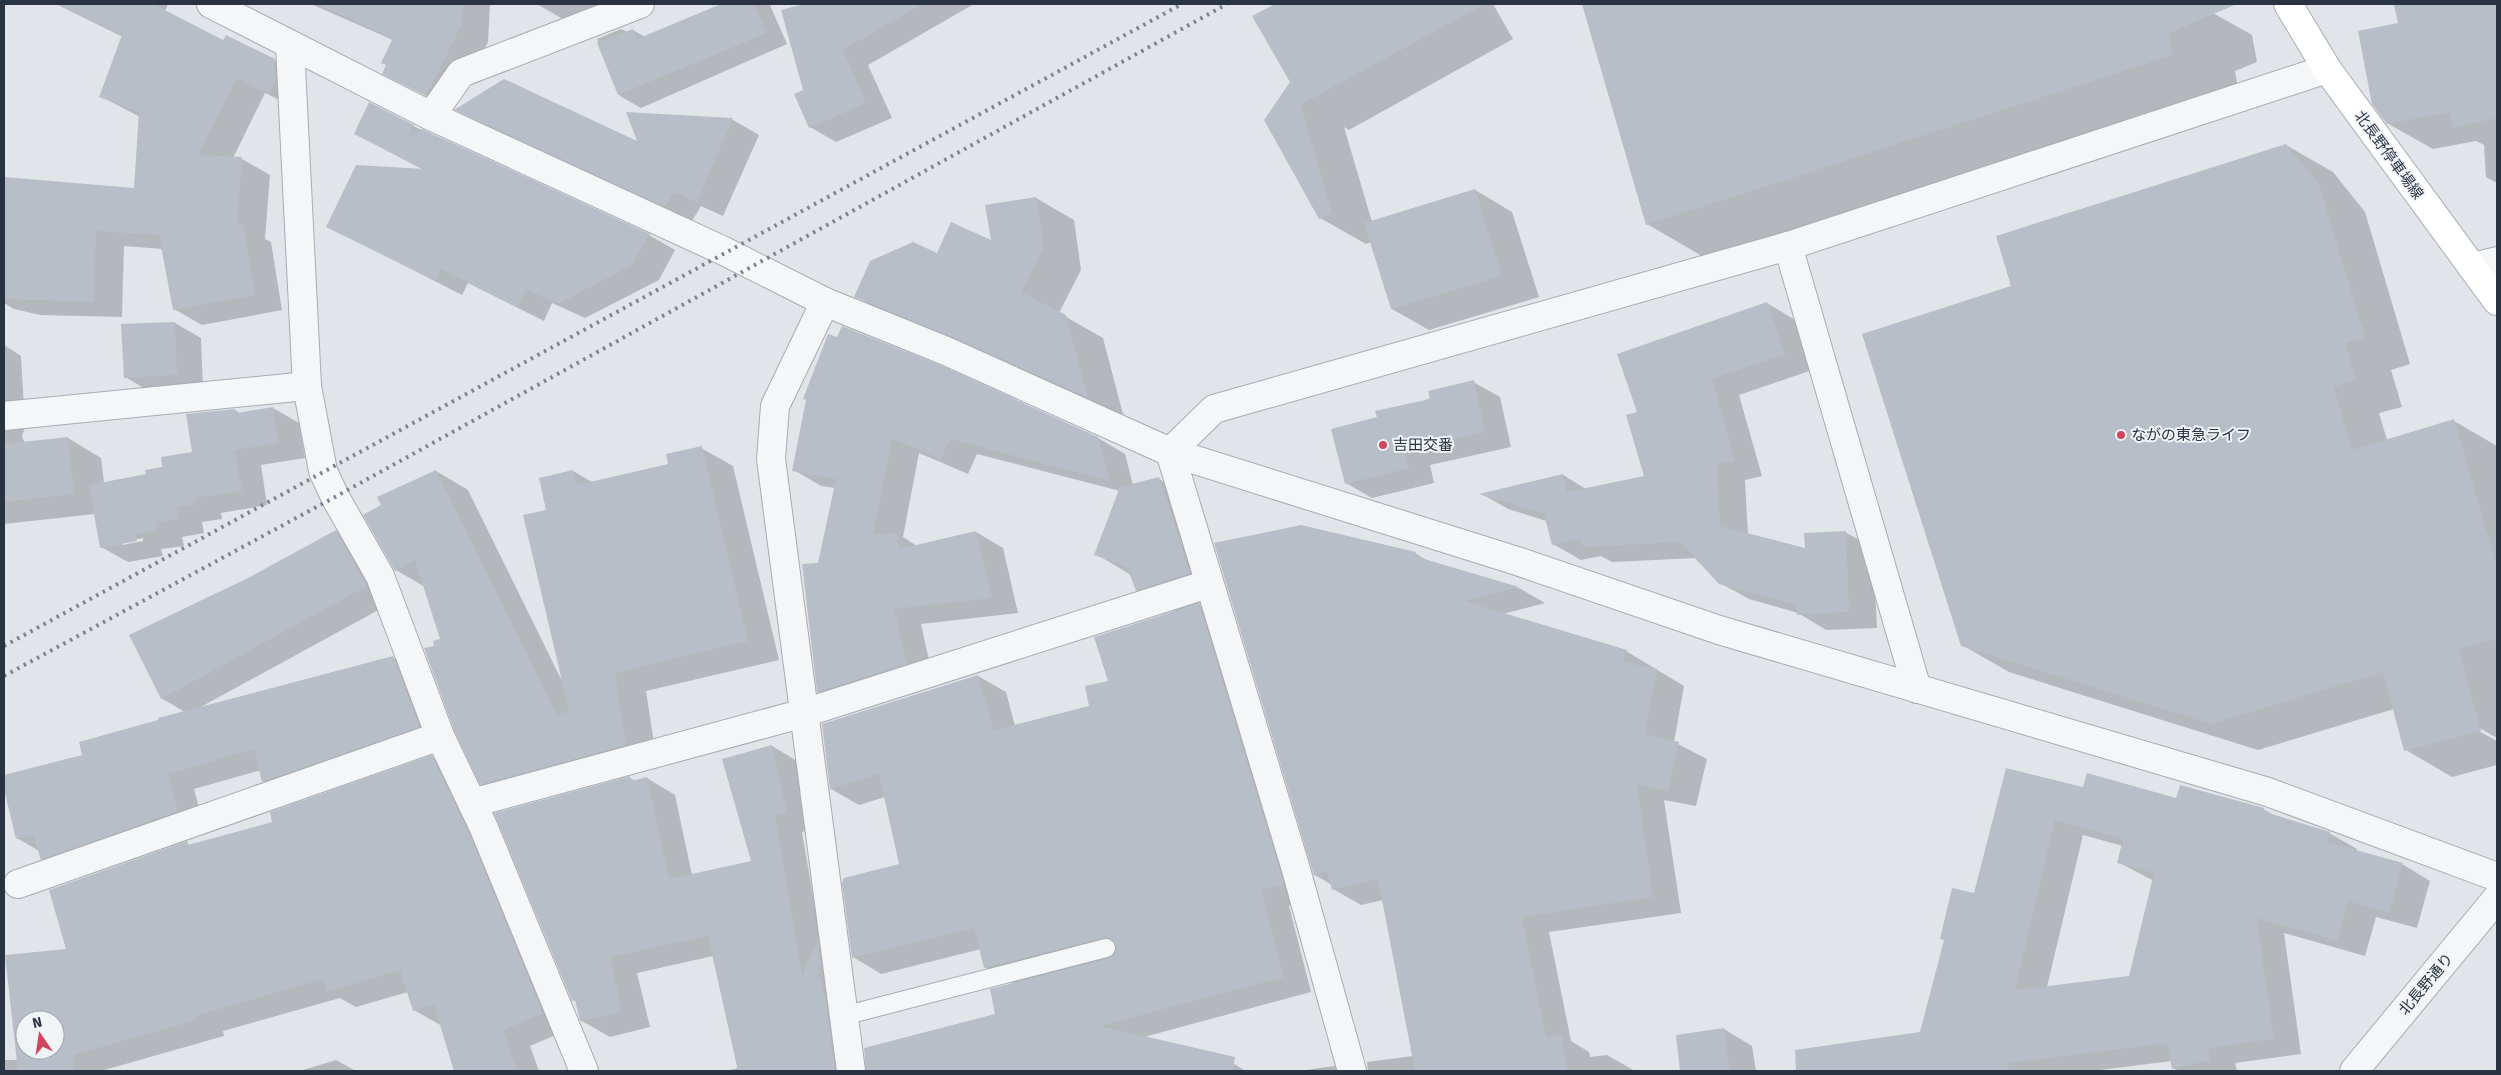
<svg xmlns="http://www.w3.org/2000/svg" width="2501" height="1075" font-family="'Fira Sans','Noto Sans JP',sans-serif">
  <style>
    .shadow { fill: #0003; fill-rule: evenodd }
    .building { fill: #b8bec7; fill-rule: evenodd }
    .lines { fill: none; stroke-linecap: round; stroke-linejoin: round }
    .service-casing { stroke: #a6acb4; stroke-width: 20 }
    .minor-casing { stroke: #a6acb4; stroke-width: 30 }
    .tertiary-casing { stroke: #a6acb4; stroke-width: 30 }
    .secondary-casing { stroke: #a6acb4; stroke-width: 30 }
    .service { stroke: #f4f6f8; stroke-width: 18 }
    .minor { stroke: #f4f6f8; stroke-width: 28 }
    .tertiary { stroke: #f4f6f8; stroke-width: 28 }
    .secondary { stroke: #fff; stroke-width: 28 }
    .rail { stroke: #7a8494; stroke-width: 4; stroke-dasharray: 2.5 5; stroke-linecap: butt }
    .poi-dot { fill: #cf465d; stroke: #f1f4f7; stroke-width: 2 }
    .labels { text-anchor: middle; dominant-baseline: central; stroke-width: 4; stroke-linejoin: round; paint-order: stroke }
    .street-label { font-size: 15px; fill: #293342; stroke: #f1f4f7 }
    .poi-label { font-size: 15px; fill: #293342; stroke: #f1f4f7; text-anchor: start }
  </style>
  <rect width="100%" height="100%" fill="#e1e5ea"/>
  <g class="shadow">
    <polygon points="56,4 168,4 165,11 224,41 274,60 303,77 298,109 265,93 233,158 242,159 270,175 265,239 271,242 282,310 202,325 174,309 163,249 124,246 122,317 40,315 14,309 4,303 4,178 136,190 140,117 100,96 123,37"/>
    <polygon points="311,4 490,4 488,42 453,110 384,73 393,40"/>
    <polygon points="537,4 643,4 594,14 561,18"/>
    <polygon points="725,4 770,5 787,44 641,108 620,96 597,39 621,29 627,32 633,30 645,37"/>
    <polygon points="809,4 974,4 868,65 892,118 836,142 810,127 804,91 782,11"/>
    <polygon points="1278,4 1493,4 1513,39 1349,130 1344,127 1372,222 1475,190 1512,212 1539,297 1429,330 1392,309 1371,242 1366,244 1320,218 1291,82 1254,17"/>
    <polygon points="1584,4 2211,4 2213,13 2252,35 2257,62 2235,71 2239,93 1714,263 1647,224"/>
    <polygon points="2395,4 2497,4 2497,183 2486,177 2484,145 2476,141 2433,149 2387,123 2399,24"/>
    <polygon points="457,110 640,143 627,114 733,120 759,135 723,216 701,206 692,221 482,124"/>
    <polygon points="413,126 649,235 675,250 659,280 585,318 552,303 544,321 468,283 462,295 327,226 424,170 355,134"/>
    <polygon points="2286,145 2333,172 2365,212 2410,364 2391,370 2402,407 2379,413 2387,440 2454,421 2497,446 2497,738 2476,726 2475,729 2497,741 2497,765 2452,777 2406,750 2394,709 2258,750 2009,672 1962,645 2013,287"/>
    <polygon points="1036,198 1074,220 1081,270 1059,313 1103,338 1124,418 893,318 856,296 937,254 992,242"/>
    <polygon points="1767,303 1795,320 1812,370 1739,395 1762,476 1745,480 1748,535 1806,550 1845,532 1873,548 1877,628 1826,630 1798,613 1749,599 1720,583 1697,558 1612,562 1601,556 1581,560 1553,544 1547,521 1508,509 1482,494 1563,475 1586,489 1645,477 1639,413"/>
    <polygon points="175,323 201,338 203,390 151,392 125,377"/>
    <path d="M4 345 21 356 25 426 22 437 25 443 68 438 101 458 104 483 147 475 194 453 235 410 241 414 273 408 299 423 305 458 261 465 267 505 221 513 222 519 202 522 204 533 182 537 184 546 161 549 163 556 128 562 101 547 95 514 4 524ZM143 538V541L122 545V542Z"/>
    <polygon points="1473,382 1500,397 1511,447 1430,465 1434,483 1372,498 1346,483 1378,418"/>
    <polygon points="807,400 1098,438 1125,454 1133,485 1159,479 1197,501 1227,595 1198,604 1227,621 1311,900 1289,906 1311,992 1144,1037 1217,1054 1246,1071 866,1071 865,1049 997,1015 1014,984 986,968 981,949 881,974 853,957 901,865 885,797 859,805 831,789 978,676 1006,692 1015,726 1090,707 1110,682 1175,612 1137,590 1131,575 1096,554 1120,491 977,454 968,474 919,453 903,537 917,546 976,532 1003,548 1018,613 921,624 933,679 845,707 818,692 804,565 819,564 835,488 821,486 794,470"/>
    <polygon points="701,448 733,466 779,660 646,691 657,763 514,802 481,784 436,647 442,639 425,587 396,570 436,471 468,490 562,681 548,511 573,471 592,482 670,464"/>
    <polygon points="336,531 362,546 393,602 199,708 393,658 420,673 445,742 290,796 263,781 261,770 194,789 204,826 68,874 42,859 39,851 17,838 4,777 84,756 185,712 161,698 250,578"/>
    <polygon points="1215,544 1415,553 1431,563 1519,588 1545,603 1503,614 1626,651 1684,686 1674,742 1707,759 1696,806 1664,800 1681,913 1549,932 1571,1041 1589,1052 1590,1057 1607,1055 1635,1071 1368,1071 1367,1062 1413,1056 1383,900 1361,905 1333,889 1332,885 1315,875"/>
    <polygon points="772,746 799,762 815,828 802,832 821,943 861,1071 726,1071 738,1068 713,956 637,973 650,1027 610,1037 582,1021 577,1002 573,1000 630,778 636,781 647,778 675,795 692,875 753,862"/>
    <path d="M432 757 460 773 570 1029 530 1046 539 1071H450L455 1070 442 1026 414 1010 408 992 356 1007 340 998 223 1031 224 1036 101 1071H4V1060H18L7 956 68 950 187 843 191 846 274 823ZM25 1020H55V1050H25Z"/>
    <path d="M2084 788 2263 809 2277 817 2329 833 2357 849 2356 852 2402 864 2430 881 2417 928 2376 917 2365 956 2284 933 2301 1054 2235 1063 2237 1071H2179L2173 1068 2172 1061 2092 1071H1793L1836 1065 1921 1033 1975 894ZM2083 835 2123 846 2118 862 2154 881 2130 977 2047 987Z"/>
    <polygon points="1724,1029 1752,1046 1756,1071 1682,1071 1677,1036"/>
    <polygon points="336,1060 356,1071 300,1071"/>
    <polygon points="1334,1066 1342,1071 1306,1070"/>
  </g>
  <g class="building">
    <polygon points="58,4 153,4 223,40 226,35 275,59 276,80 269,94 237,78 198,155 242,157 237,226 243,224 255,295 173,310 159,235 96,231 94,302 4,299 4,177 134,188 139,112 99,97 122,35"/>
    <polygon points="316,4 463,4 461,26 426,96 382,74 386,65 381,63 393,38"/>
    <polygon points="721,4 754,4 767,33 618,95 597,43 633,29 637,39"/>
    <polygon points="804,4 922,4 843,50 866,103 809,128 794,94 803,90 781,10"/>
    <polygon points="1275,4 1485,4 1302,104 1299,98 1332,213 1319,219 1264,120 1290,82 1252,16"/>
    <polygon points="1582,4 2237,4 2169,33 2173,55 1646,225"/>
    <polygon points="2394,4 2497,4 2497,118 2453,128 2450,112 2387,124 2372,104 2358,31 2398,23"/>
    <polygon points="504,79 637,141 626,112 733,118 697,202 674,192 665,207 454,110"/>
    <polygon points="369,102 414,125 408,138 422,129 650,234 632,265 558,304 526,289 517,307 441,269 436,281 326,227 356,165 425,169 354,134"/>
    <polygon points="2286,144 2319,184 2365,337 2345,343 2356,380 2334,387 2352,450 2454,419 2497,566 2497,638 2459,650 2481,731 2404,751 2383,672 2211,724 1961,646 1862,334 2011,286 1996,236"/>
    <polygon points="1475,189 1502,276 1391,309 1364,223"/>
    <polygon points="1036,197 1044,247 1021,292 1066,315 1088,398 952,337 854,297 870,261 913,242 937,253 951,222 991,240 985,205"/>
    <polygon points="1767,302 1785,354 1712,379 1735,460 1717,465 1720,526 1805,548 1804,533 1846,531 1849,612 1797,615 1796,605 1719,584 1680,542 1583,547 1580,539 1552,545 1544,514 1479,494 1563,474 1567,492 1644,476 1626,415 1637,412 1617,354"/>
    <polygon points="175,322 177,375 124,378 121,324"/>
    <polygon points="842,326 940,365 1098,437 1110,481 950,439 941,459 892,439 873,535 897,533 899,549 976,531 992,598 894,609 907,664 817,692 802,564 818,563 836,479 792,471 806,400 803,399 828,334 837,337"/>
    <polygon points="1474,380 1485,432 1404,450 1409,468 1345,484 1331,429 1377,417 1375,411 1430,399 1428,391"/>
    <polygon points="273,407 279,443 235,450 242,491 195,498 196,504 176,507 179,519 156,522 158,531 135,534 137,541 100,548 89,485 146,474 145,470 162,467 161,457 192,452 186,414 235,409 237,413"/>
    <polygon points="68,437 74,494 4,502 4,444"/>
    <polygon points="702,446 748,641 615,673 626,745 480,785 454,730 424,648 434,646 433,641 440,639 415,560 395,571 363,515 381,505 377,497 436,470 557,715 569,711 523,515 546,510 539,478 573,470 577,485 668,464 666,454"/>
    <polygon points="1159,477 1190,573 1136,591 1127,567 1094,555 1120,487"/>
    <polygon points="1301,525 1416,552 1414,556 1519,587 1464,601 1627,650 1623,662 1657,669 1645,734 1679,742 1668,791 1637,784 1653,897 1522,917 1546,1037 1562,1034 1567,1071 1415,1071 1378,879 1332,890 1327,872 1314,876 1214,543"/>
    <polygon points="336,530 367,586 161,699 129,635 250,577"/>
    <polygon points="1199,603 1284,884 1261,890 1284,977 1100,1026 1235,1057 1233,1071 866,1071 864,1048 995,1014 990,989 1109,958 1114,955 1116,946 1113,940 1103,938 984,968 974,928 852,958 842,883 844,878 899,864 879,774 830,789 822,724 978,675 994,730 1089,706 1085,686 1108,681 1094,637"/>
    <polygon points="393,656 420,727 262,782 254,749 168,774 178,811 41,860 33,835 16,839 4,789 4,775 82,755 79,742 158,720 158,718"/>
    <polygon points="772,745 787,813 775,816 802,976 818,939 821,966 818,967 826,1001 835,1071 738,1071 708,936 610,957 622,1012 580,1021 575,1000 572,1001 494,813 630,776 631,781 647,777 669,879 751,861 722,759"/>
    <path d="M432 755 469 832 543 1013 503 1030 517 1071H454L434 1005 413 1011 400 970 327 992 323 979 195 1016 197 1020 73 1055 75 1071H18L5 955 66 949 49 890 187 841 188 845 272 822 270 812ZM25 1020H55V1050H25Z"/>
    <path d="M2006 768 2083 787 2087 773 2176 798 2180 785 2264 808 2262 811 2330 832 2327 842 2403 863 2389 913 2348 901 2337 941 2257 918 2274 1039 2208 1048 2210 1060 2172 1069 2167 1043 2008 1063 2009 1071H1796L1795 1050 1920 1032 1944 940 1940 939 1952 888 1974 893ZM2055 820 2123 839 2117 863 2154 873 2129 976 2015 990Z"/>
    <polygon points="1724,1028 1730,1071 1680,1071 1676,1035"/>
  </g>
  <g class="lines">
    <defs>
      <polyline id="service" points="843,1016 1106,948"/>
      <g id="minor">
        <polyline points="290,46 307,386 323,471 335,497 380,576 440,736 483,826 584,1071"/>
        <polyline points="431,116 461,73 640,4"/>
        <polyline points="1788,246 1917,689"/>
        <polyline points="2472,267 2497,261"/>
        <polyline points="825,302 775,406 771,459 851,1071"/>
        <polyline points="4,416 307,386"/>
        <polyline points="472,803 804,713 1208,584"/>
        <polyline points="18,884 440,736"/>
        <polyline points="1352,1071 1295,866 1170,452 1214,409 1788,246 2327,69"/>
      </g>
      <g id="tertiary">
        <polyline points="211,4 431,116 724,251 825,302 946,351 1170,452 1517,561 1719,630 2268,792 2497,877"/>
        <polyline points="2354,1071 2497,898"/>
      </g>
      <polyline id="secondary" points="2288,4 2327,69 2497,301"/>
    </defs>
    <use href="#service" class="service-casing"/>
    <use href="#minor" class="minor-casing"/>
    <use href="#tertiary" class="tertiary-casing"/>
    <use href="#secondary" class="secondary-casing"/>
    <use href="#service" class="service"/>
    <use href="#minor" class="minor"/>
    <use href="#tertiary" class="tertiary"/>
    <use href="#secondary" class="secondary"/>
    <g class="rail">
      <polyline points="4,646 1182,4"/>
      <polyline points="4,676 335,497 1227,4"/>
    </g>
  </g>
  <g class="poi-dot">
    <circle cx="2121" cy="435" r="5"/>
    <circle cx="1383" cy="445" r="5"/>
  </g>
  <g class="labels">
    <g class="street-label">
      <text transform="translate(2389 155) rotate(54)">北長野停車場線</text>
      <text transform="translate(2426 984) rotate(-50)">北長野通り</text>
    </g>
    <g class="poi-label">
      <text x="2131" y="435">ながの東急ライフ</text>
      <text x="1393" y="445">吉田交番</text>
    </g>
  </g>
  <rect width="2501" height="1075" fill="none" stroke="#293342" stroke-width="10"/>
  <g transform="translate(40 1035) rotate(347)"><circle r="24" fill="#f1f4f7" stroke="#a1a7af"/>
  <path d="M0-4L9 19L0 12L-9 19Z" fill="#cf465d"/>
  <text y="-8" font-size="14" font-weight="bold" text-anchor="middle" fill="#293342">N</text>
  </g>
</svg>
